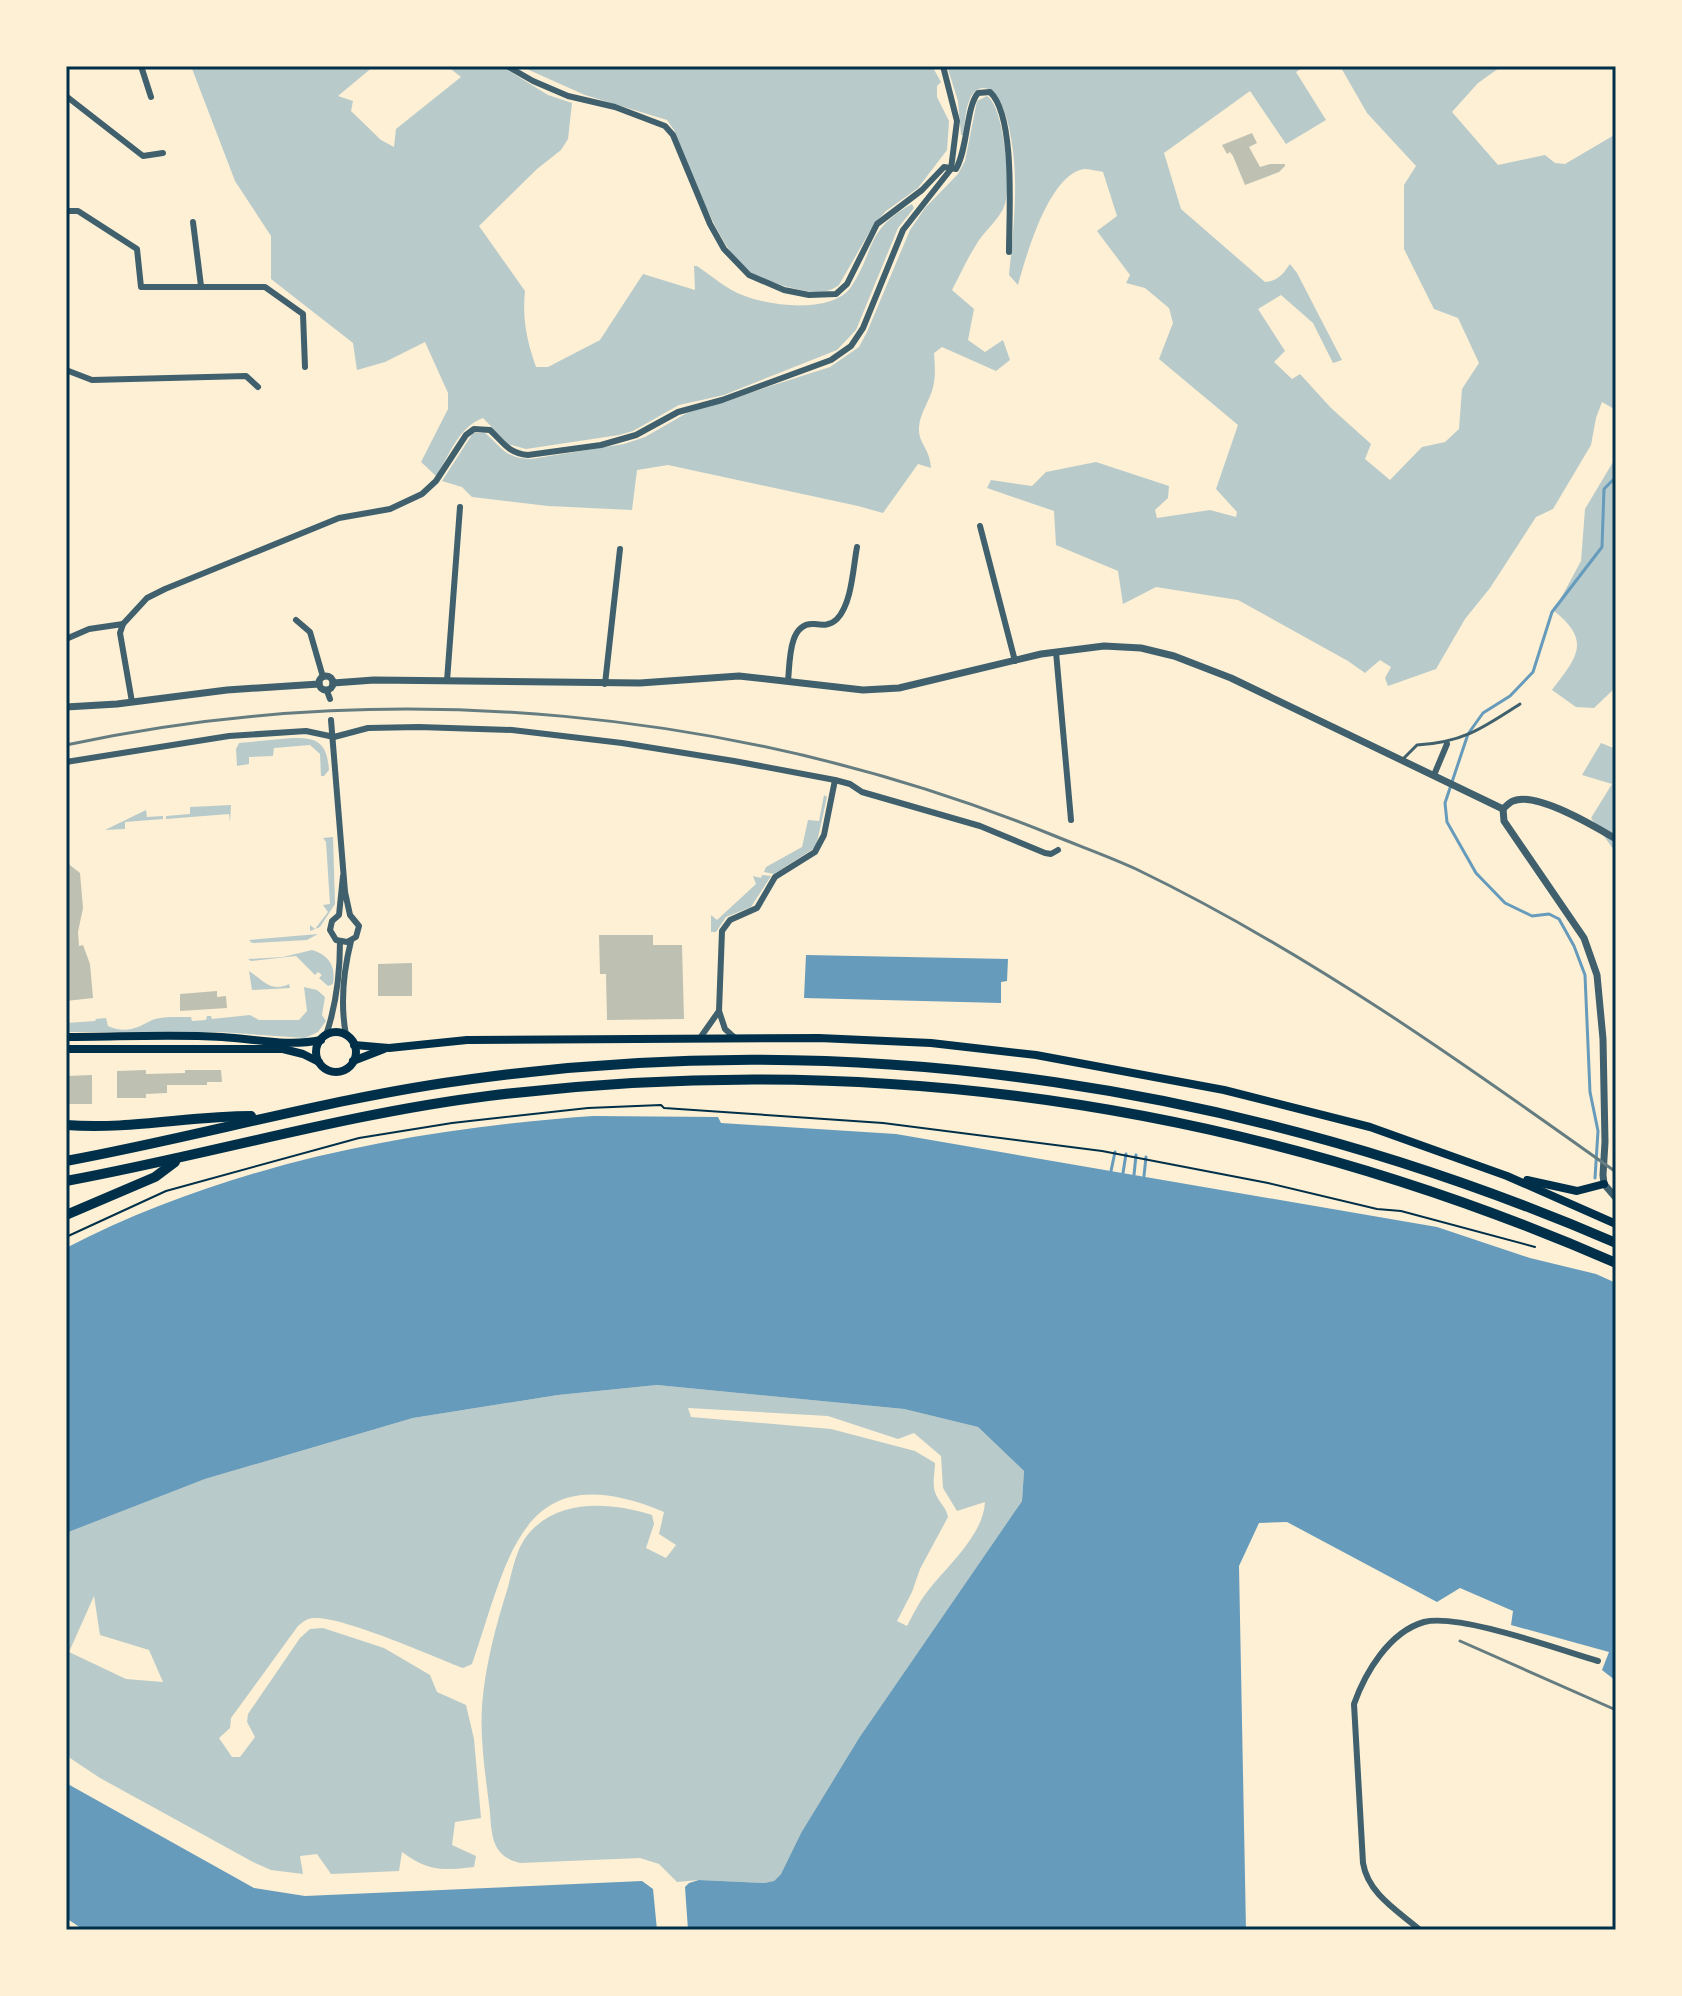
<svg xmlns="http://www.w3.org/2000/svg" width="1682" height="1996" font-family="'PT Sans',sans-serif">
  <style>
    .green { fill: #b9caca; fill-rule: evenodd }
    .water { fill: #669bbc }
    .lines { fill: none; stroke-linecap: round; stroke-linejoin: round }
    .stream { stroke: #669bbc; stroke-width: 3 }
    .building { fill: #bec0b2 }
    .path { stroke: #003049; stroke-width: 2 }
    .service { stroke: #3f606c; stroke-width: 3 }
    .minor { stroke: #3f606c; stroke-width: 6 }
    .tertiary { stroke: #3f606c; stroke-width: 7 }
    .secondary { stroke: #003049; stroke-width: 8 }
    .motorway { stroke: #003049; stroke-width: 10 }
    .rail { stroke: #657d81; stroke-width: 3 }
    .neatline { fill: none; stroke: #003049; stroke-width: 3 }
  </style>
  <rect width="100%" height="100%" fill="#fdf0d5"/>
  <g class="green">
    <path d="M191 66H374L338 96 353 101 351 111 381 140 394 147 396 129 461 77 447 66H501L548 95 572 103 568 139 561 150 537 169 479 226 525 291C522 319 527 341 536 367H548L600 340 643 274 695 290 694 266H697C712 276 727 290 745 296 771 306 832 314 851 287 876 249 865 230 912 204L914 208 898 228 856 330 837 350 724 395 679 405 633 431 619 435 526 449 508 444 483 418C458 427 450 455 436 476L421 462 448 409V393L425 342 385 362 357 370 353 343 271 279V236L235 181Z"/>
    <path d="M520 66H932L941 82 937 86V97L949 121 947 150 918 188 886 211 874 224 839 285C825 296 808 292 792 288 776 284 761 280 747 270 717 247 690 167 674 130L667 120 585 95Z"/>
    <path d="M947 66H1305L1296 72 1326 120 1286 144 1250 91 1164 153 1181 209 1265 282C1278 281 1283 274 1290 264L1297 273 1342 360 1333 363 1313 323 1281 295 1258 309 1285 351 1274 362 1292 379 1300 374 1331 408 1371 444 1365 459 1390 480 1422 447 1445 442 1459 429 1462 389 1479 363 1458 318 1434 309 1404 249V185L1416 166 1367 113 1340 66H1502L1478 83 1452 112 1498 165 1545 155 1555 163 1565 164 1616 134V410L1602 402 1596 418 1591 445 1553 509 1536 517 1490 588 1465 619 1436 669 1388 686 1385 678 1391 667 1380 660 1365 673 1348 661 1238 600 1156 587 1123 604 1118 571 1056 545 1054 511 987 488 991 480 1032 486 1046 472 1096 462 1169 486 1168 498 1155 510 1157 518 1210 510 1236 517 1237 512 1216 489 1238 425 1159 359 1173 323 1169 308 1145 288 1126 283 1130 275 1097 231 1117 216 1103 172C1097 171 1090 169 1084 169 1049 174 1026 256 1018 285L1009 275C1013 235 1018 191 1013 151 1011 135 1004 88 983 88 977 88 972 93 970 99 965 109 965 124 963 135H961L958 101Z"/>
    <path d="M987 96C1004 106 1011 186 1005 204 1001 218 983 232 976 245 967 259 960 275 952 290L974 309 968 340 985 352 1003 340 1010 360 996 371 942 347 934 353C935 366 936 379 932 391 928 403 920 414 919 427 918 444 930 448 931 468L918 464 883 513 858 506 668 465 637 470 632 510 548 506 472 497 462 487 442 481 473 433H485C503 448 504 458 531 459L624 444 645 437 687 413 830 367 859 347 867 332 910 230 925 208 958 174 965 161 977 101Z"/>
    <path d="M1616 457V687L1594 708 1576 707 1552 690C1577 657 1592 641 1554 611L1581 561 1585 509Z"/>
    <path d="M292 738C319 737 327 744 329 770L324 776H321L320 754 310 745 274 748 273 756 249 757V764L237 766 236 749 239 743Z"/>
    <polygon points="1601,743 1616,749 1616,853 1591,818 1612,784 1582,775"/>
    <polygon points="824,795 827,797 816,847 774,874 764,872 766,867 802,847 808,820 819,821"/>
    <polygon points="231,805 230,822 229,814 166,819 166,816 190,814 190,807"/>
    <polygon points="146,810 147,817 163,816 163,819 125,822 125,829 105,830"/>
    <polygon points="333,837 335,904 320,927 310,931 310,925 315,929 328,912 323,905 330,904 326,842 323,838"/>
    <polygon points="762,875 771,876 751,907 726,917 716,932 711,932 711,915 717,920 756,884 753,876 761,878"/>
    <polygon points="318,934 307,940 252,943 249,940"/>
    <path d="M312 950C329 955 336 966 333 984L328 986 319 978 322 975 318 972 315 975 296 956 251 961 248 959 283 957Z"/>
    <path d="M249 971C263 980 271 993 289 984L290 988 252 990Z"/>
    <path d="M304 987 317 990 325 997 322 1015 326 1021 318 1032 305 1038 219 1032H66V1023L95 1021 96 1019 106 1018 108 1026C126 1034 137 1028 152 1020 161 1016 180 1017 191 1017L192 1021 206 1020 207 1016H211L212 1019 250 1015 259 1020H299L307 1011Z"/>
    <path d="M657 1385 904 1409 978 1427 1024 1471 1022 1501 859 1738 801 1833 781 1874 774 1881 764 1883 699 1880 677 1882 659 1864 640 1858 520 1863C510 1860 502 1857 496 1846 490 1834 491 1817 489 1804 485 1772 480 1739 482 1706 485 1666 496 1625 508 1587 513 1568 517 1545 531 1531 562 1498 613 1503 652 1515L654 1524 646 1548 666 1558 676 1545 659 1534 664 1512C520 1452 509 1558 472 1664L463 1668C432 1656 342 1616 314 1618 307 1618 303 1622 298 1626L231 1718 230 1728 219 1738 232 1757H240L255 1737 247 1722 248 1714 300 1638 310 1629 323 1628 384 1648 430 1675 437 1692 466 1705 474 1739 481 1818 455 1822 452 1845 476 1856 474 1867C442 1871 428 1871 402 1852L399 1871 331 1874 317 1854 300 1856 303 1874 271 1870 253 1862 100 1778 70 1758 66 1748V1533L205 1479 413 1418 558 1395ZM688 1408 828 1416 898 1439 914 1433 941 1456 943 1488 957 1511 985 1502C983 1536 947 1566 927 1592 919 1602 913 1615 907 1626L897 1621 912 1592 920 1569 948 1517C946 1506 938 1502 935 1492 932 1483 935 1472 935 1463L915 1451 831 1429 691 1417ZM94 1596 100 1635 149 1650 163 1682 126 1679 69 1652Z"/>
  </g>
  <g class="water">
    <polygon points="806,955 1008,959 1007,981 1001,982 1001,1003 804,998"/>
    <path d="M593 1116 718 1117 721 1123 896 1134 1437 1227 1530 1258 1596 1274 1616 1283V1681L1602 1670 1609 1652 1511 1625 1513 1611 1460 1588 1437 1602 1287 1522 1259 1523 1239 1566 1246 1930H688L685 1887 689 1883 699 1880 764 1883 774 1881 781 1874 801 1833 859 1738 1022 1501 1024 1471 978 1427 904 1409 657 1385 558 1395 413 1418 205 1479 66 1533V1248C229 1164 411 1129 593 1116Z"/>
    <polygon points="66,1783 254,1888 305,1896 642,1881 653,1889 657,1930 84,1930 66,1918"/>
  </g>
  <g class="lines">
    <g class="stream">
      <polyline points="1111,1171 1115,1152"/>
      <polyline points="1123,1173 1126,1154"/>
      <polyline points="1134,1175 1136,1155"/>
      <polyline points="1144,1176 1146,1157"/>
      <polyline points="1595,1178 1598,1131 1590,1092 1585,975 1574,946 1559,919 1549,914 1532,916 1505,903 1476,873 1447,822 1445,803 1468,734 1483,713 1510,696 1533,672 1552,612 1602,547 1604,489 1616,477"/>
    </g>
  </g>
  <g class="building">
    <polygon points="1252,133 1257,143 1249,147 1260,167 1270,164 1285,164 1285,166 1279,172 1245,185 1233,156 1230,152 1227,154 1222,145"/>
    <polygon points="66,862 80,873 83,908 78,932 79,946 83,945 90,964 93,998 66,1001"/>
    <polygon points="599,935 653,935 653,945 682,945 684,1019 607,1020 606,974 600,974"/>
    <polygon points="412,963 412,996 378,996 378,964"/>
    <polygon points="217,991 217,997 226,996 227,1008 180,1011 180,994"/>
    <polygon points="146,1070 146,1074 185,1073 185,1070 221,1070 222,1082 207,1082 207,1085 167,1085 167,1093 146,1094 146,1098 117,1098 117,1071"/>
    <polygon points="92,1075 92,1104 66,1104 66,1076"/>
  </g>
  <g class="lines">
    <polyline class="path" points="66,1237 166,1191 359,1138 452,1123 588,1108 661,1105 664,1108 883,1123 1102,1151 1268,1183 1377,1209 1401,1211 1535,1247"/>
    <path class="service" d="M1404 758 1417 745C1462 743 1483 728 1520 704"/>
    <g class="minor">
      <polyline points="141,66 151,97"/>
      <path d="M507 66 533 81 568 96 615 107 665 126 673 135 710 224 724 249 749 275 784 290 809 295 836 294 847 284 877 224 922 190 944 167 956 169C968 148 966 107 978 93L990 92C1016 116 1009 216 1009 252"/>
      <polyline points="66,96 143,156 163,153"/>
      <polyline points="66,211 78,211 137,249 141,287 265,287 303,314 305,367"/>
      <polyline points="193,222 201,286"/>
      <polyline points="66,370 92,380 246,376 258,387"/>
      <polyline points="980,526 1015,661"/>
      <polyline points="296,620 310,632 323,677"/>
      <polyline points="66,639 89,629 123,624"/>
      <polyline points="1056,652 1071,820"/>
      <polyline points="447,681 460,507"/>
      <path d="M788 681C790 663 788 622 814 624 823 625 830 626 837 619 852 603 853 568 857 547"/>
      <polyline points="605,684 620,549"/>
      <polyline points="327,691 330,699"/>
      <path d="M132 702 120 633 123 624 147 598 165 589 339 518 390 509 422 494 436 481 466 435 474 429 490 430C504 443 508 453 528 455L601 445 636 435 678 412 722 400 831 360 851 346 863 328 903 230 951 169 957 121 943 66"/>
      <polyline points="331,720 345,892 350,915 359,926 356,937 347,942 336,940 330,930 332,921 339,915 343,876"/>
      <polyline points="66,762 229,736 306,731 334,737 368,728 419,727 512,730 622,743 734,761 835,780 850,784 862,792 980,826 1045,853 1051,854 1058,850"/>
      <polyline points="1434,775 1447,744"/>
      <path d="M326 1035C336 1006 340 973 340 941"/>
      <path d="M346 1035C340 1003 343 973 351 941"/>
      <polyline points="700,1038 719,1011"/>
      <polyline points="735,1038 725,1029 719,1011 722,931 730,920 757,908 775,877 815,852 824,835 835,780"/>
      <path d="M1420 1930C1398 1911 1368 1894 1363 1863L1354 1704C1365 1673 1389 1632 1424 1622 1459 1613 1560 1650 1598 1661"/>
    </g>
    <g class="tertiary">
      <circle cx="326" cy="683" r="7"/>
      <polyline points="333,683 374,680 640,683 739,676 863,690 899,688 1041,654 1104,646 1141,648 1174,656 1231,678 1503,809"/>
      <polyline points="66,707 117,704 227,690 319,684"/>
      <polyline points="1503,809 1504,821 1584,938 1597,975 1603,1039 1605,1142 1603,1175 1604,1184 1616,1198"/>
      <path d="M1503 809C1506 806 1510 802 1513 801 1536 791 1596 827 1616 839"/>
    </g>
    <g class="secondary">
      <circle cx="336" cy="1052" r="20"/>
      <path d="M66 1037C118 1037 170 1034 222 1037 256 1039 287 1047 321 1040"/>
      <polyline points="354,1045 389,1048 467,1040 819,1038 931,1043 1036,1055 1224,1090 1370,1127 1507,1176 1616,1224"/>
      <polyline points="66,1049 283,1049 303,1054 319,1062"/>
      <polyline points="353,1061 384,1049"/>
      <polyline points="1527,1180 1577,1191 1604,1184"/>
    </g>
    <g class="motorway">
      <path d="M66 1125C129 1130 189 1116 251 1116"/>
      <path d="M66 1161C202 1136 335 1097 472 1079 863 1025 1255 1087 1616 1243"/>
      <path d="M66 1181C207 1155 345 1114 488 1096 878 1048 1256 1106 1616 1263"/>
      <polyline points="66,1215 155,1177 175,1162"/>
    </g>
    <g class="rail">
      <path d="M66 745C393 675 741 709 1050 834 1079 846 1108 856 1136 869 1306 951 1462 1062 1616 1172"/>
      <polyline points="1460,1641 1616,1710"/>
    </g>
  </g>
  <rect width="1682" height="1996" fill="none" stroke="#fdf0d5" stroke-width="136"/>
  <rect x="68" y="68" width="1546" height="1860" class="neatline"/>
</svg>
